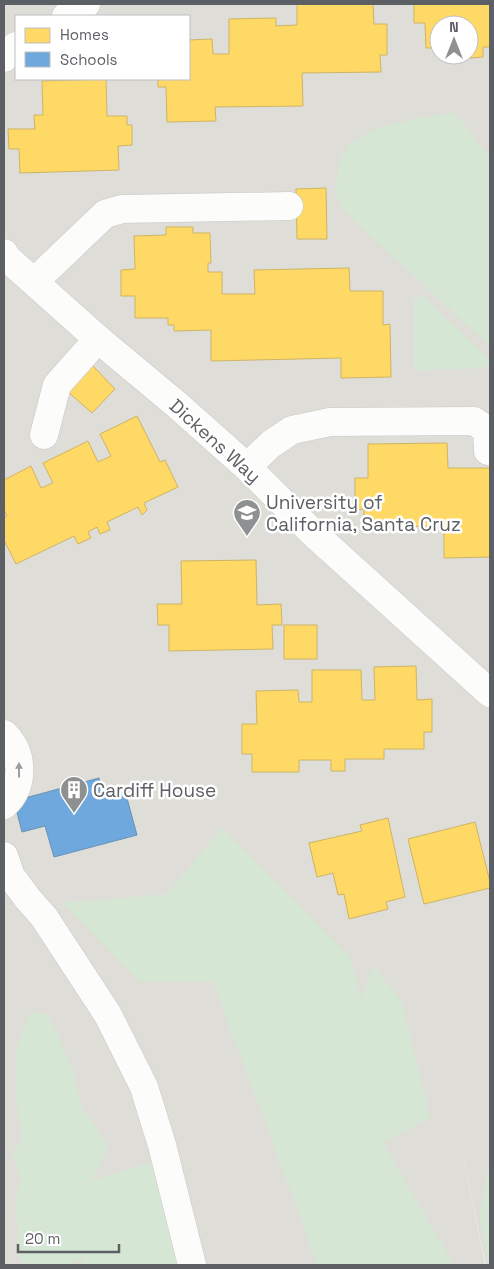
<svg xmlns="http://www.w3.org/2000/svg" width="494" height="1269" font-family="'Space Grotesk',sans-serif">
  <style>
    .education { fill: #deddd7; fill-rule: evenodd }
    .green { fill: #d6e6d5 }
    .homes { fill: #ffd966; stroke: #ceb465 }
    .schools { fill: #6fa8dc; stroke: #6992b8 }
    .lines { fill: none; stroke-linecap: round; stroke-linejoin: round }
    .minor-casing { stroke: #c7c7c7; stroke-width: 29 }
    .minor { stroke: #fcfcfb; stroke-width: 28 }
    .oneway { fill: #9c9ea0 }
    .labels { text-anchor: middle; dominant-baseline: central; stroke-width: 5; stroke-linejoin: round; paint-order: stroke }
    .street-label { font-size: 19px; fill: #5c5f63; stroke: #fff }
    .poi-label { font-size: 19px; fill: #5c5f63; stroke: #fff; text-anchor: start }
  </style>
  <rect width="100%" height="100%" fill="#ebebe7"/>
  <path class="education" d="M4 4H490V1265H486L457 1126 485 1265H4ZM16 16H189V79H16ZM439 25H469V55H439Z"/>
  <g class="green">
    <polygon points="451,113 460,119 490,158 490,346 356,223 340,206 335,191 340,160 349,144 377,128 418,118"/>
    <polygon points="423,296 489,359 490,361 487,366 481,368 420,370 417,370 414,367 414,299"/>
    <polygon points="222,828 350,957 362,999 373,966 402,1002 430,1118 383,1143 454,1265 318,1265 213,982 140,982 63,903 167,894"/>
    <polygon points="31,1012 49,1015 73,1072 82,1107 109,1146 91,1181 157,1160 186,1265 84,1265 81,1258 70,1265 25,1265 17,1255 18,1229 15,1209 20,1177 13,1152 22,1141 16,1099 16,1049"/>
    <polygon points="490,1159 490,1265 489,1265 479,1215"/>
  </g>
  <g class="homes">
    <polygon points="297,4 373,4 374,24 387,24 387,55 380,55 381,72 302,73 303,106 215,107 216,121 167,122 166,87 158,87 158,79 189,79 189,40 212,39 213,54 229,54 229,19 276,18 276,26 297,25"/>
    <polygon points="414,4 490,4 490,47 483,47 483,57 470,58 469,25 439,25 439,48 426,48 425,23 414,23"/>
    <polygon points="106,79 107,116 127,116 127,125 132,125 132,145 118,146 119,170 20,173 19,149 9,149 8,129 35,129 34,115 43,115 42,81"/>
    <polygon points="326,188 327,239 297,239 296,189"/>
    <polygon points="166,227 193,227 193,233 210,233 211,263 208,263 208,272 222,272 222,294 255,294 254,270 349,268 350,291 383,291 383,325 390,324 391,377 341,378 341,358 211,361 211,330 174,331 174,325 168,325 168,318 135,318 135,296 121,296 121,270 135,269 134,236 166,235"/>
    <polygon points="93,366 115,389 92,413 67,391"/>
    <polygon points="137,416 160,462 165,460 178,487 144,503 147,510 142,515 138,507 107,522 110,530 100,534 97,527 88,532 91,538 78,544 74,536 16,564 4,540 4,518 7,516 4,510 4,480 31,466 41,488 53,483 43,463 88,441 98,462 111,456 100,434"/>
    <polygon points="447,443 448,468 490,468 490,557 444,558 444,526 364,527 364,509 355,510 355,478 368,478 368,444"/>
    <polygon points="256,560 257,605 281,604 282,625 272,625 273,649 169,651 169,625 158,625 157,604 182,604 181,561"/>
    <rect x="284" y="625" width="33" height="34"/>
    <polygon points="416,666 417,700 432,699 432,732 424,732 424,749 384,749 384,759 345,759 345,771 331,771 331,760 299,760 299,772 252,772 252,754 242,754 242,724 257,724 256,691 298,690 299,702 312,702 312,670 361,670 362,700 375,700 374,667"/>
    <polygon points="388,818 405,897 386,902 388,909 349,919 344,894 338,895 333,873 317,877 309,843 362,831 360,825"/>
    <polygon points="475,822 490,882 490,888 424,904 408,839"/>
  </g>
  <polygon class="schools" points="99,778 104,797 125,791 137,835 54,857 45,826 22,832 14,801"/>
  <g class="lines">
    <defs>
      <g id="minor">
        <polyline points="66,16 86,4"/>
        <polyline points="4,58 10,50 16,46"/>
        <polyline points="4,253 7,258 98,339 176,404 247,467 312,532 490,693"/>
        <polyline points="35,281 105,214 122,209 289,206"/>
        <polyline points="44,435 57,385 98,339"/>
        <polyline points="247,467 271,444 292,430 330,422 474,421 487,430 488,451"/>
        <path d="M4 734C24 753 25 787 4 805"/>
        <polyline points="4,856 11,876 28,899 44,917 108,1015 144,1087 162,1145 192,1265"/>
      </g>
    </defs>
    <use href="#minor" class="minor-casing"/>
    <use href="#minor" class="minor"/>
  </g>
  <defs><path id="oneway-solid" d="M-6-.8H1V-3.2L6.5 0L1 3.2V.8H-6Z" transform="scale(1.25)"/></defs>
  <use class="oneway" href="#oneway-solid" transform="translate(19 770) rotate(-90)"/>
  <defs>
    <symbol id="university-pin" viewBox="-11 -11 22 30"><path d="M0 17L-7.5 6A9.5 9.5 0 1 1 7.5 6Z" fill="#8e9091" stroke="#fff"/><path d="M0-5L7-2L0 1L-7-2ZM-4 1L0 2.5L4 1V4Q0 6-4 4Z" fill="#fff"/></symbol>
    <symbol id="building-pin" viewBox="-11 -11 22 30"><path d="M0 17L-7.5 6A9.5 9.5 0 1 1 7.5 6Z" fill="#8e9091" stroke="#fff"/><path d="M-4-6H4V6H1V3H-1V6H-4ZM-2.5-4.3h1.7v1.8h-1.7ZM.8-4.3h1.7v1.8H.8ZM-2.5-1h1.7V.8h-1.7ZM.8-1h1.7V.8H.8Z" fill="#fff"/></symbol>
  </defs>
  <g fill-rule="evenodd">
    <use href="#university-pin" x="231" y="497" width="32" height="43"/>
    <use href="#building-pin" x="58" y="774" width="32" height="43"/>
  </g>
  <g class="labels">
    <g class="street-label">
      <text transform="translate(215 441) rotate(42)">Dickens Way</text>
    </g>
    <g class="poi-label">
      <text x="266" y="502">University of<tspan x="266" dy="22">California, Santa Cruz</tspan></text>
      <text x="93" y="790">Cardiff House</text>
    </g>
  </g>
  <rect width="494" height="1269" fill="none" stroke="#5c5f63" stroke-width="10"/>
  <rect x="15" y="15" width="175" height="65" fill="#ffffff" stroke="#bebfc1"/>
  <rect x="25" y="28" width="25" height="15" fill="#ffd966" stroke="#bebfc1"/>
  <text x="60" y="40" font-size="15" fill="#5c5f63">Homes</text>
  <rect x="25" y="52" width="25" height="15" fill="#6fa8dc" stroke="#bebfc1"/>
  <text x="60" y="65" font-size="15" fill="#5c5f63">Schools</text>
  <g transform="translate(454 40)"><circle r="24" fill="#ffffff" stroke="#bebfc1"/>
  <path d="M0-4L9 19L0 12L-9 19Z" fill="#8e9091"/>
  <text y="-8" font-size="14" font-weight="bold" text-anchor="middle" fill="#5c5f63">N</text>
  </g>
  <path d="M18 1244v8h101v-8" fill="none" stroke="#5c5f63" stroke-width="2.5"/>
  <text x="25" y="1244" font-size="15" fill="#5c5f63" stroke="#ffffff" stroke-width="4" paint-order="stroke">20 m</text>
</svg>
